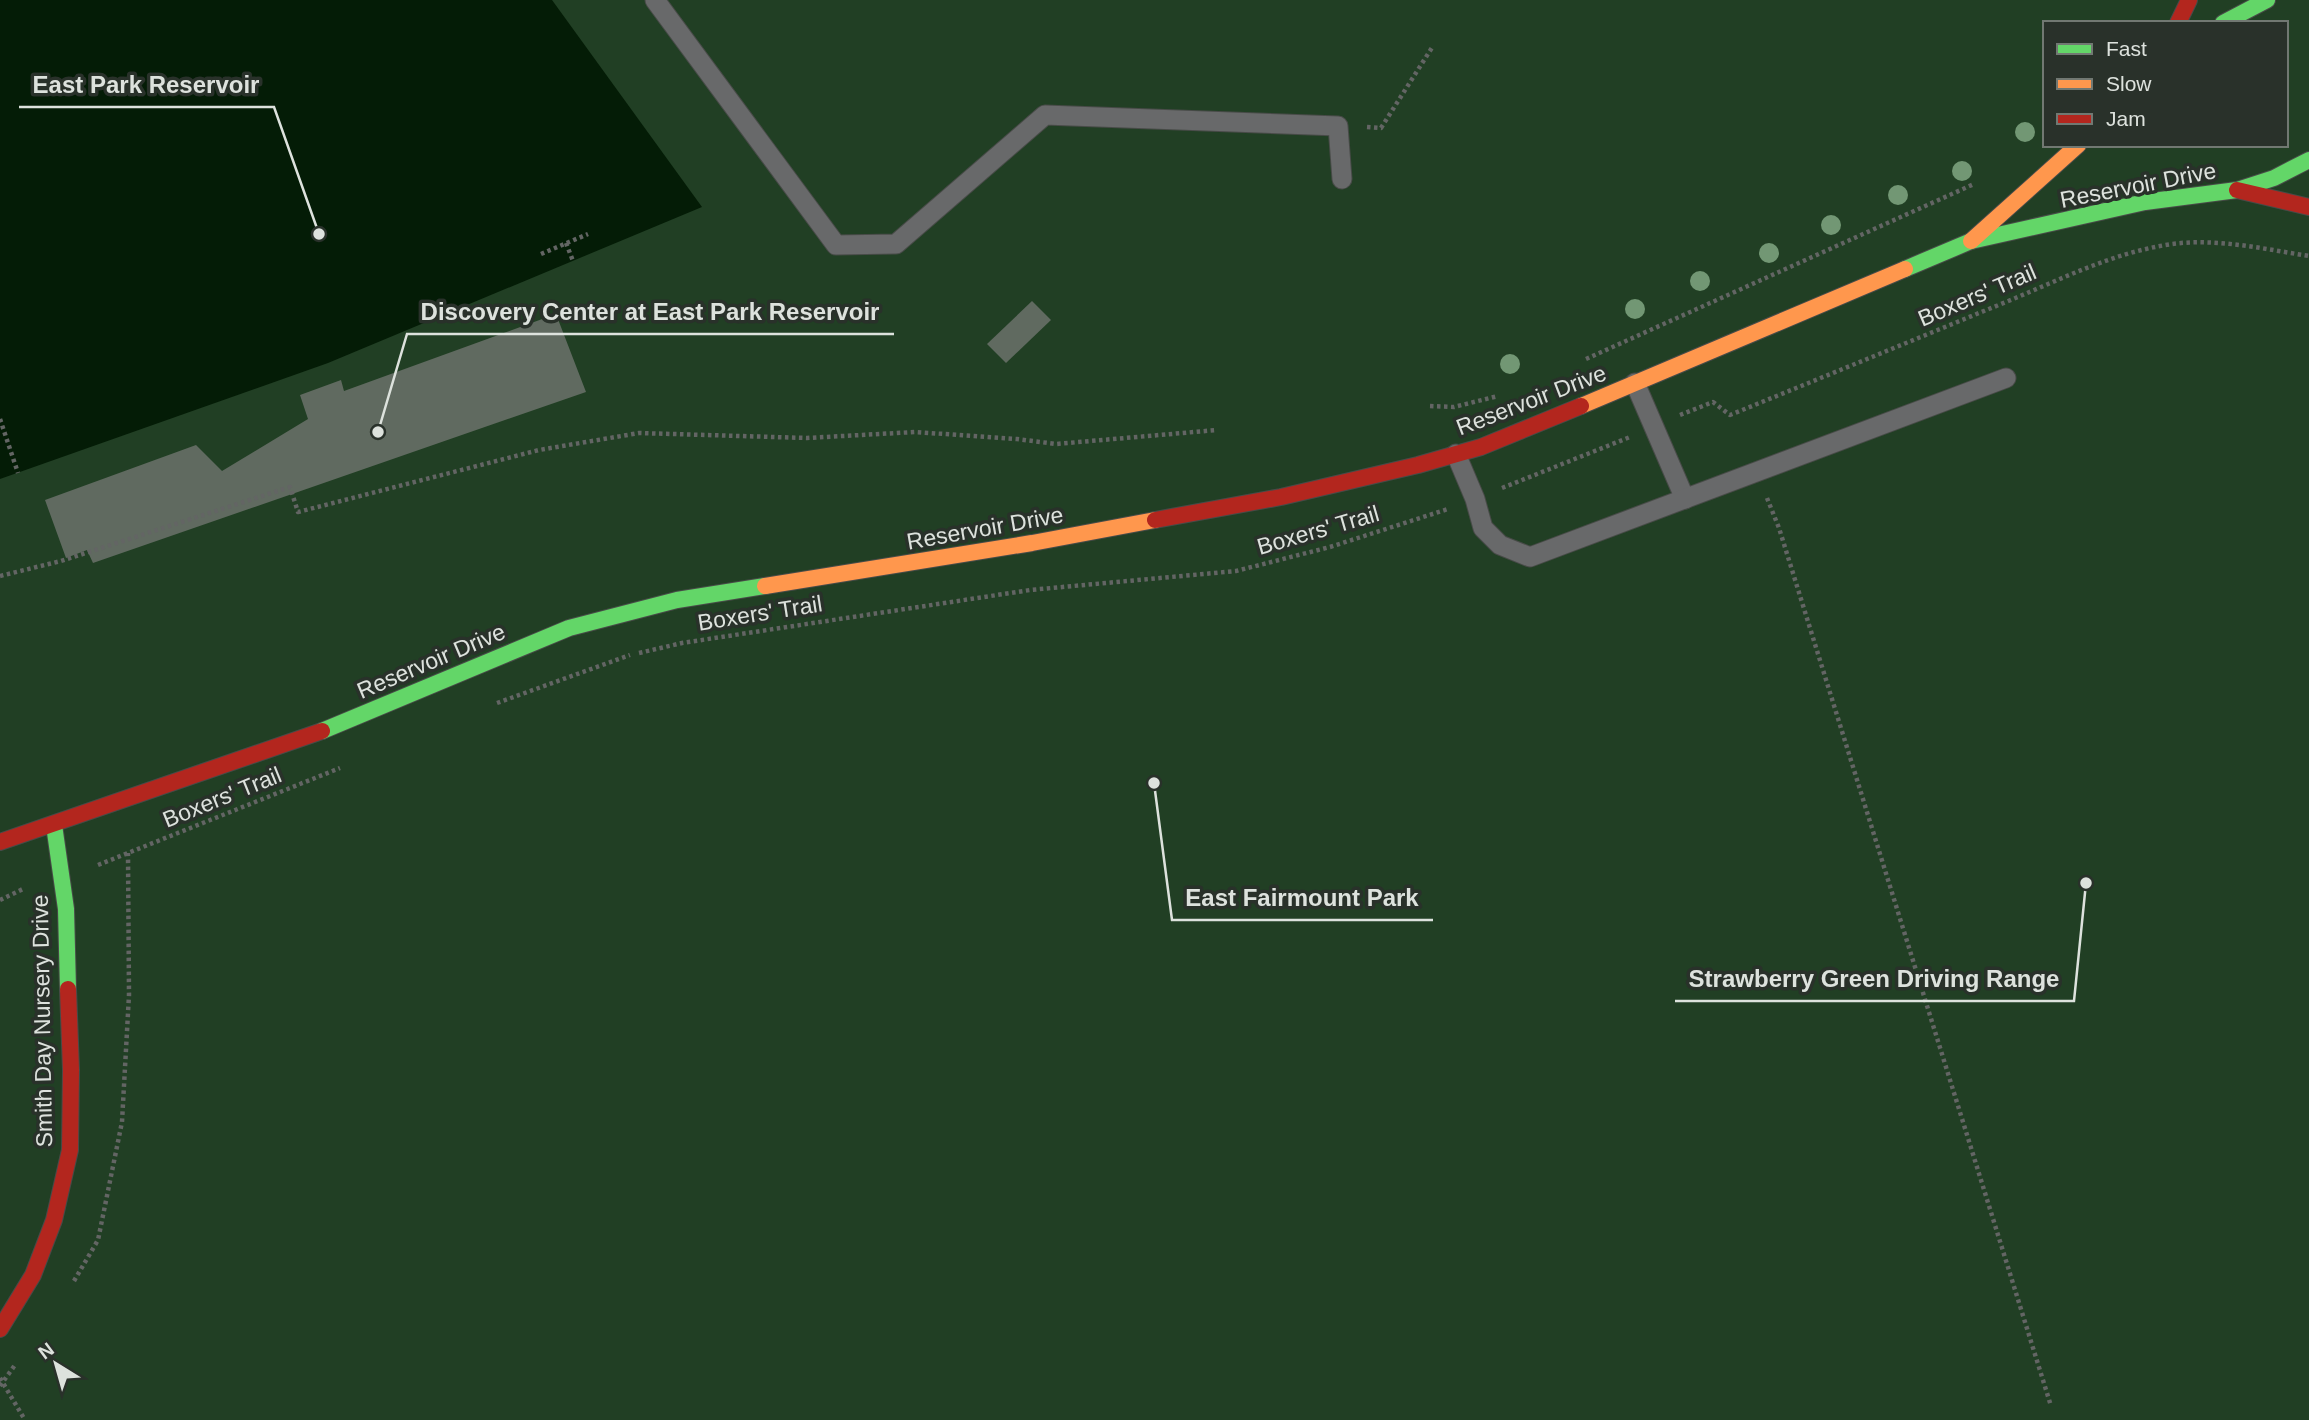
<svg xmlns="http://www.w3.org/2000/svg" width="2309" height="1420" font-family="Helvetica,sans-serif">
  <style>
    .green { fill: #213f24; fill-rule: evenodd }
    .water { fill: #041c06 }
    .building { fill: #606a60 }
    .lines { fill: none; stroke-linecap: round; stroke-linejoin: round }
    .lane-casing { stroke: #484b48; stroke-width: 21 }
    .fast-casing { stroke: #484b48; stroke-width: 18 }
    .slow-casing { stroke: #484b48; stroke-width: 18 }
    .jam-casing { stroke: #484b48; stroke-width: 18 }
    .path { stroke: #636564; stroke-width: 4.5; stroke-dasharray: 3.5 3.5; stroke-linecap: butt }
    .lane { stroke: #68696a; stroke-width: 19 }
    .fast { stroke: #63d668; stroke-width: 16 }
    .slow { stroke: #ff974d; stroke-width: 16 }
    .jam { stroke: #b3261e; stroke-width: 16 }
    .tree { fill: #729774 }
    .labels { text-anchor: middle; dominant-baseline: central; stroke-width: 7; stroke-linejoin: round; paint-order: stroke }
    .street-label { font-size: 23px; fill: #dde2dd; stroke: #29312a }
    .leader { fill: none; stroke: #dde2dd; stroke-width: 2.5 }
    .callout-dot { fill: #dde2dd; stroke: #29312a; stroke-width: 2.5 }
    .callout-label { font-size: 24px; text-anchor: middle; font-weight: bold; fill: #dde2dd; stroke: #29312a; stroke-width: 7; stroke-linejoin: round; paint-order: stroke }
  </style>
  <rect width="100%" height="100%" fill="#2b2f2b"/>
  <path class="green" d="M0 0H2309V1420H0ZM2045 23H2286V145H2045Z"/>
  <polygon class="water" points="0,0 552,0 702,207 328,363 0,479"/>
  <g class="building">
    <polygon points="1032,301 1051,320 1006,363 987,344"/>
    <polygon points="556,314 586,392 93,563 87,550 66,558 45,500 196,445 222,471 308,419 300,395 341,380 344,391"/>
  </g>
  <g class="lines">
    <defs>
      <g id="lane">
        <polyline points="655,0 836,245 896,244 1045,115 1338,126 1342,179"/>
        <polyline points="1635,383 1685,499"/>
        <polyline points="1456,454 1475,499 1483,528 1500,545 1530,557 2006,378"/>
      </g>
      <g id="fast">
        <polyline points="2223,23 2267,0"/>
        <polyline points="1905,269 1971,241 2145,202 2237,190 2274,178 2309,160"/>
        <polyline points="322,731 569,628 677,600 765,586"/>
        <polyline points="54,825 66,909 68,989"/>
      </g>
      <g id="slow">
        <polyline points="1971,241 2078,145"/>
        <polyline points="1581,406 1905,269"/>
        <polyline points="765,586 1032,543 1155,520"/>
      </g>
      <g id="jam">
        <polyline points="2178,23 2189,0"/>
        <polyline points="2237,190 2309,207"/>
        <polyline points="1155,520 1281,497 1418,465 1481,447 1581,406"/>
        <polyline points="0,842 322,731"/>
        <polyline points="0,1329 33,1275 54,1220 70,1150 71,1070 68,989"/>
      </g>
    </defs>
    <use href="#lane" class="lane-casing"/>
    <use href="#fast" class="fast-casing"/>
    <use href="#slow" class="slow-casing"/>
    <use href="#jam" class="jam-casing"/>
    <g class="path">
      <polyline points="1367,127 1381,128 1433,46"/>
      <polyline points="566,243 573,261"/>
      <polyline points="541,254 588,234"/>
      <polyline points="1586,359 1974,184"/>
      <polyline points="1430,406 1454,407 1498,396"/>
      <path d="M1680 415 1713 402 1730 415C1821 378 1911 341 2001 304 2058 281 2110 253 2172 244 2217 238 2264 249 2309 256"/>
      <polyline points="0,419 18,473"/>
      <polyline points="1502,488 1630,437"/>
      <polyline points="1767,498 1779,528 2051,1406"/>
      <polyline points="0,576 61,561 290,487 298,512 539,450 639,433 807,438 915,432 1017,439 1056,444 1217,430"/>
      <polyline points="639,653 682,643 1030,590 1236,571 1330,547 1448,509"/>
      <polyline points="497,703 630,655"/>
      <polyline points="98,865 340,768"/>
      <polyline points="0,900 25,888"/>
      <polyline points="74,1281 98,1240 122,1122 129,995 128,853"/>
      <polyline points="0,1378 25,1420"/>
      <polyline points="0,1386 15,1365"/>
    </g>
    <use href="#lane" class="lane"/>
    <use href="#fast" class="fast"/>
    <use href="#slow" class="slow"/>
    <use href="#jam" class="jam"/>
  </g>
  <g class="tree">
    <circle cx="2025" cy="132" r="10"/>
    <circle cx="1962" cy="171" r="10"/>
    <circle cx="1898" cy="195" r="10"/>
    <circle cx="1831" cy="225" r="10"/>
    <circle cx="1769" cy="253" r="10"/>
    <circle cx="1700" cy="281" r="10"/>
    <circle cx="1635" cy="309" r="10"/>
    <circle cx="1510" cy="364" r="10"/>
  </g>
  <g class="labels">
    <g class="street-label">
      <text transform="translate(2138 185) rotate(-11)">Reservoir Drive</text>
      <text transform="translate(1977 295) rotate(-23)">Boxers' Trail</text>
      <text transform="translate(1531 400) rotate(-21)">Reservoir Drive</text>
      <text transform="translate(985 528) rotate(-10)">Reservoir Drive</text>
      <text transform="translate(1318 530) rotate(-16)">Boxers' Trail</text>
      <text transform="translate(760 613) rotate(-9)">Boxers' Trail</text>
      <text transform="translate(431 661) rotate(-23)">Reservoir Drive</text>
      <text transform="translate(222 797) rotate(-22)">Boxers' Trail</text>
      <text transform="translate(42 1021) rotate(-91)">Smith Day Nursery Drive</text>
    </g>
  </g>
  <path class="leader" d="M319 234L274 107H19M378 432L407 334H894M1154 783L1172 920H1433M2086 883L2074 1001H1675"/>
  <g class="callout-dot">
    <circle cx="319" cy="234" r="7"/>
    <circle cx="378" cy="432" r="7"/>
    <circle cx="1154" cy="783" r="7"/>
    <circle cx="2086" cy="883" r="7"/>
  </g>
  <g class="callout-label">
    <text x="146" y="93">East Park Reservoir</text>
    <text x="650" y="320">Discovery Center at East Park Reservoir</text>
    <text x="1302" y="906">East Fairmount Park</text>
    <text x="1874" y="987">Strawberry Green Driving Range</text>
  </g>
  <rect x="2043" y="21" width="245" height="126" fill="#29312a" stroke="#717872" stroke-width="2"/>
  <rect x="2057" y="44" width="35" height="10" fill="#63d668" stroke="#717872" stroke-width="2"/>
  <text x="2106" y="56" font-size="21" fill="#dde2dd">Fast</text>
  <rect x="2057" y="79" width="35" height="10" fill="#ff974d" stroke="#717872" stroke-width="2"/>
  <text x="2106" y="91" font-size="21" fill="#dde2dd">Slow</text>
  <rect x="2057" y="114" width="35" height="10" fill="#b3261e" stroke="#717872" stroke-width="2"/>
  <text x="2106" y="126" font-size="21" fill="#dde2dd">Jam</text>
  <g transform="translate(56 1364) rotate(323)" stroke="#29312a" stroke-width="5" paint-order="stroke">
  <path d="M0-5L12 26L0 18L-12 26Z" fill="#dde2dd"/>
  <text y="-10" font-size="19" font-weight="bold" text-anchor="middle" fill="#dde2dd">N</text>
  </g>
</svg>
